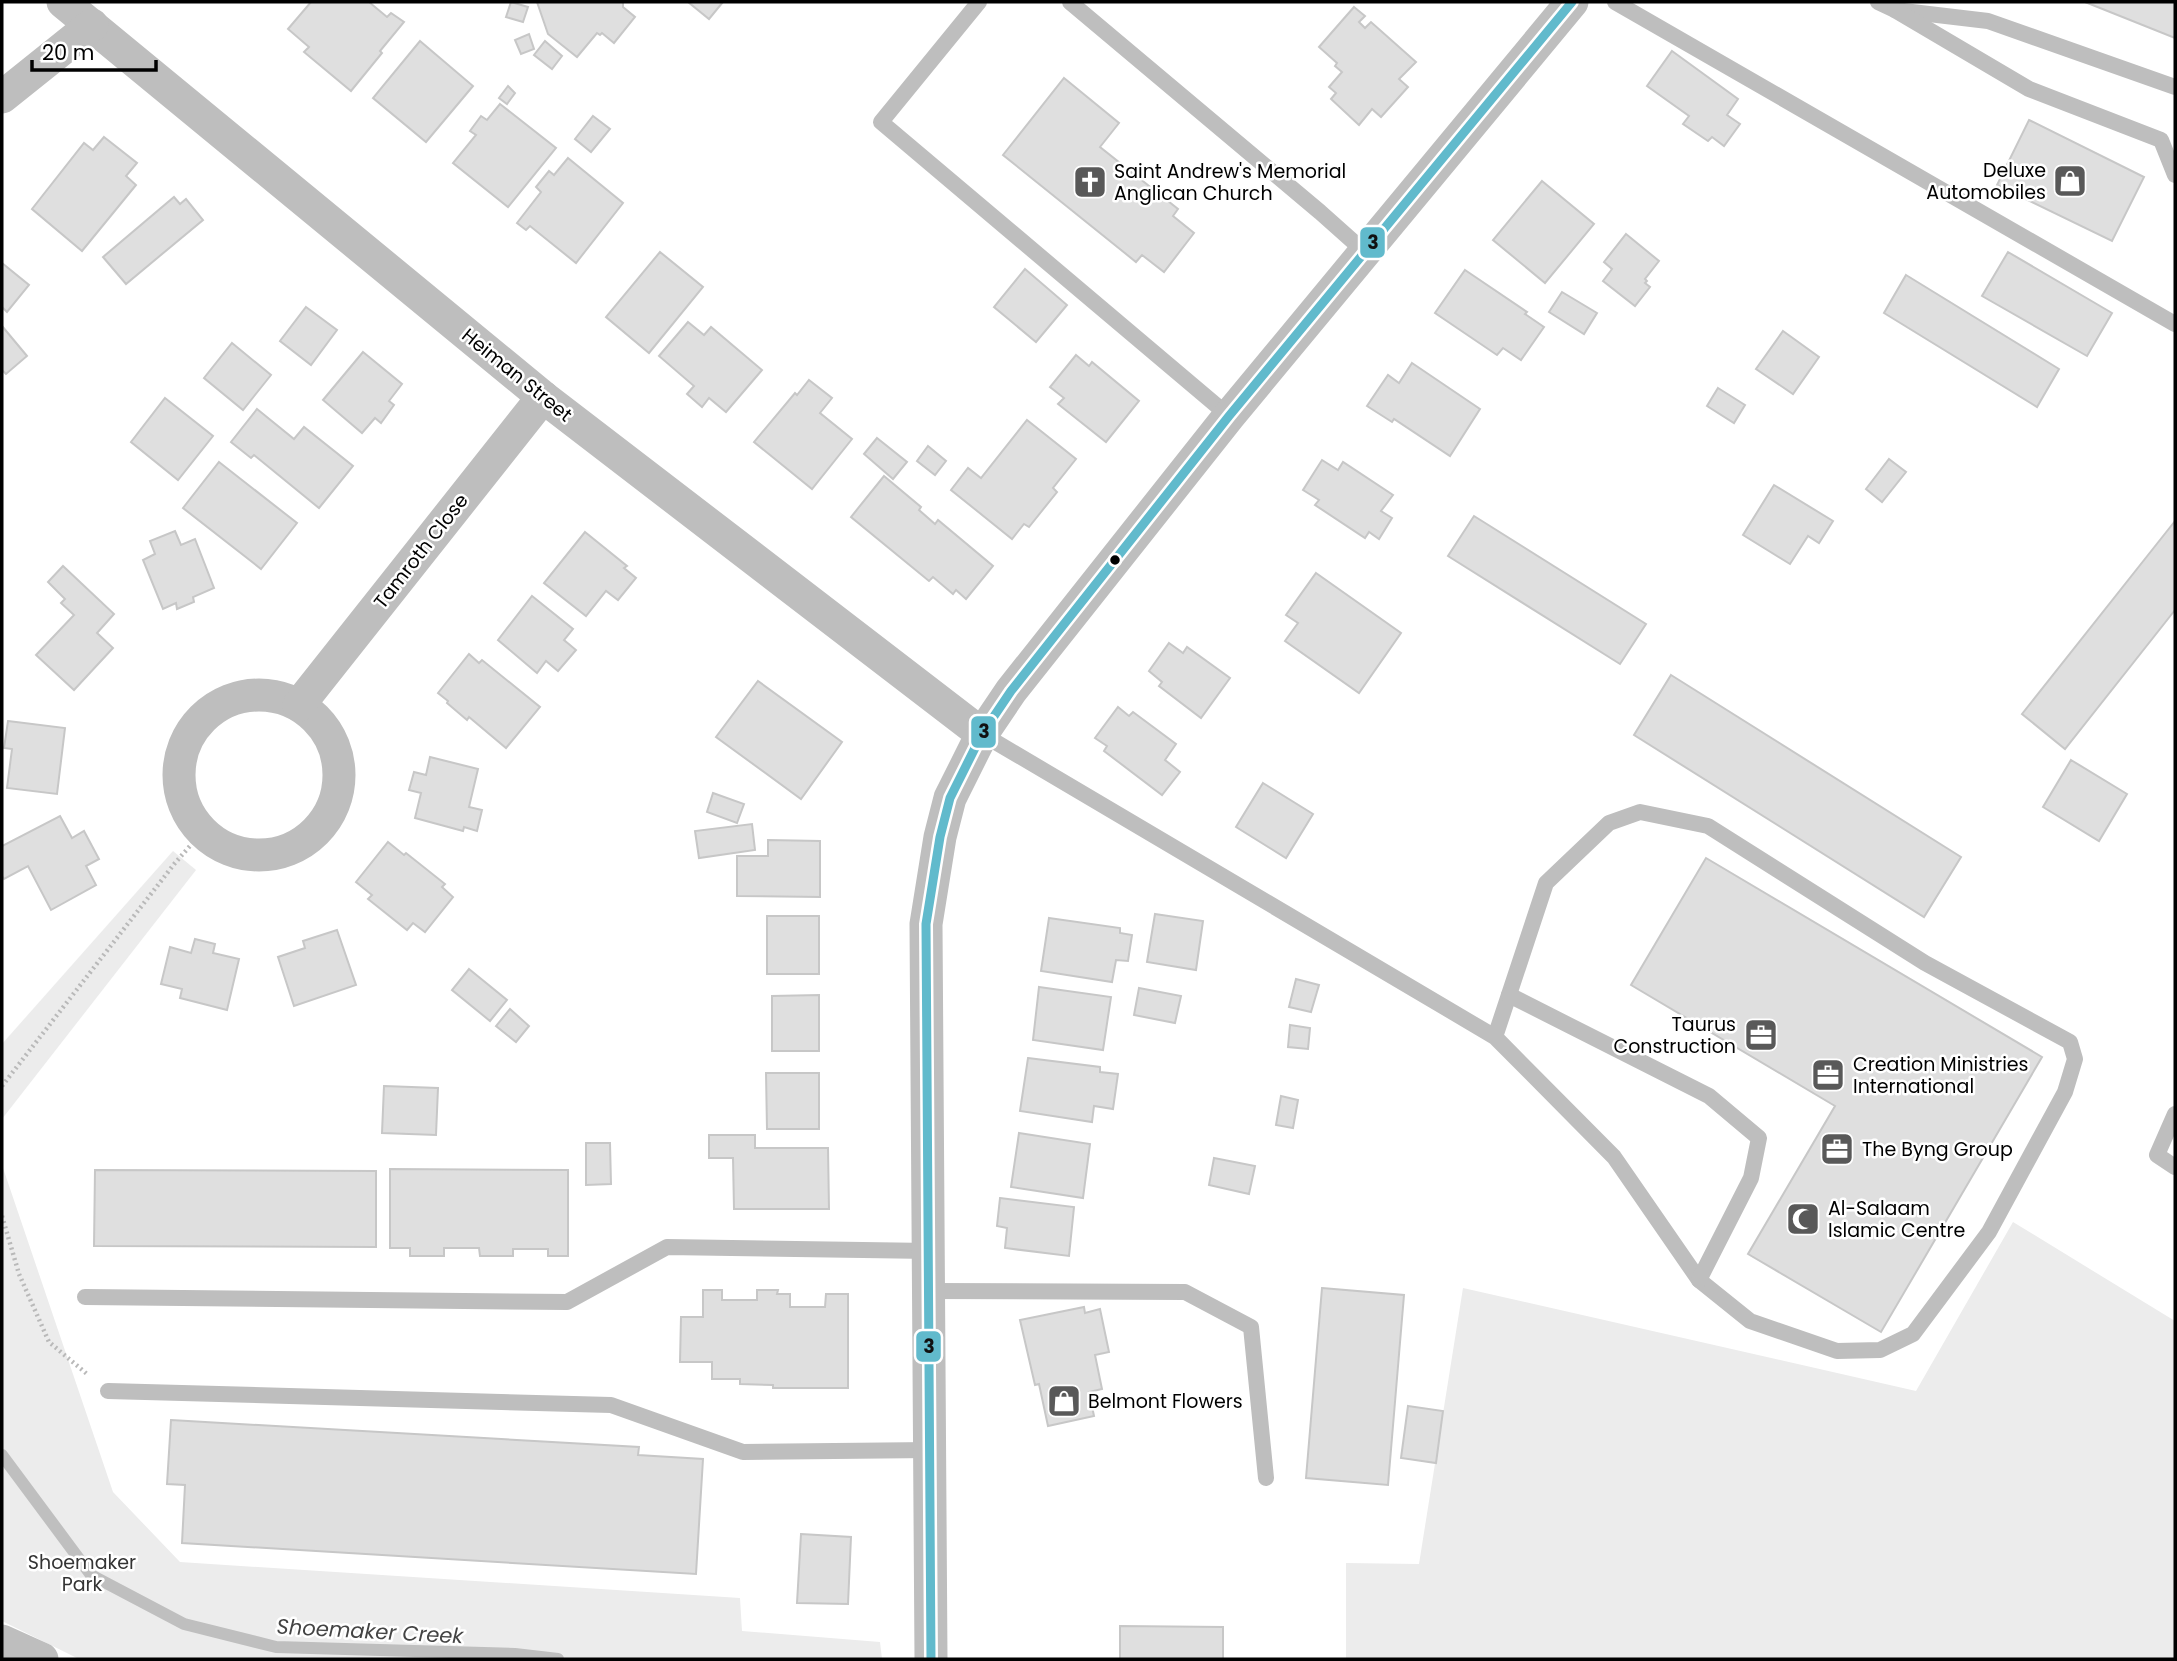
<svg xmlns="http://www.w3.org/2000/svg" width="2177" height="1661" font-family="Poppins,sans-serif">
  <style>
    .green { fill: #ececec }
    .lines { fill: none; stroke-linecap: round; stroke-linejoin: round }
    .stream { stroke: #bfbfbf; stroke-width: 12 }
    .building { fill: #dfdfdf; stroke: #c7c7c7; stroke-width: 2 }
    .path { stroke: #b9b9b9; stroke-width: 4.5; stroke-dasharray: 2 3.5; stroke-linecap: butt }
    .service { stroke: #bebebe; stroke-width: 16 }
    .minor { stroke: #bebebe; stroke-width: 33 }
    .bus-1-casing { stroke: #fff; stroke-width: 14 }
    .bus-1 { stroke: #61bacc; stroke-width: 9 }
    .bus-dot { fill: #000; stroke: #fff; stroke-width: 2.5 }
    .labels { text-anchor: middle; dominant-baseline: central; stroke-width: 5; stroke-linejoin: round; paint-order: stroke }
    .poi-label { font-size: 19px; fill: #000; stroke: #fff; text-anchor: start }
    .street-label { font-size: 19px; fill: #000; stroke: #fff }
    .park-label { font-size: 19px; fill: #333; stroke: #fff }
    .water-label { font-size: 21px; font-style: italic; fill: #444; stroke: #fff }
    .line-badge { stroke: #fff; stroke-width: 2.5 }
    .pale-badge-label { font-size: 19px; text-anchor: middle; font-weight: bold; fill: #111 }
  </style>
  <rect width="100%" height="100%" fill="#fff"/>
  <g class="green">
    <polygon points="173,851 196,870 2,1119 2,1044"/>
    <polygon points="2,1165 113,1492 180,1562 740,1598 742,1631 880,1642 882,1659 79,1659 2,1621"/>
    <polygon points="2013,1222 2175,1321 2175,1659 1346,1659 1346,1563 1419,1564 1463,1288 1916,1391"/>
  </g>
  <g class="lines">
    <polyline class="stream" points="2,1455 91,1575 184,1624 276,1647 515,1654 558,1659"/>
  </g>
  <g class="building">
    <polygon points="311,2 369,2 387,17 391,13 404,22 380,51 382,53 351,91 304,52 309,47 288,29"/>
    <polygon points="511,2 528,7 523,22 506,17"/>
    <polygon points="537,2 623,2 623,7 635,17 614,43 602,33 600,35 597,33 577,57 548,34"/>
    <polygon points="688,2 723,2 709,19"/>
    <polygon points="2085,2 2175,2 2175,38"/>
    <polygon points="1354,7 1365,16 1359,22 1365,28 1371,22 1416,62 1399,79 1408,87 1381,117 1372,109 1359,125 1331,99 1336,93 1329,87 1342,72 1335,66 1337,63 1319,47"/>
    <polygon points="529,34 534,49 521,54 515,40"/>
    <polygon points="420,41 473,86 426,142 373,98"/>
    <polygon points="545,41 562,56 552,69 534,55"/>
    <polygon points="1672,51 1738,99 1727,115 1740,124 1724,146 1712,137 1708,141 1683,124 1689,116 1647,86"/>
    <polygon points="1064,78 1119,123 1100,147 1178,209 1173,216 1194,233 1164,272 1142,255 1136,262 1003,155"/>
    <polygon points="508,86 515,93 507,104 499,98"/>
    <polygon points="500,104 556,148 508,207 453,163 476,135 470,131 481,116 487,120"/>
    <polygon points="593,116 610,129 591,152 575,139"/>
    <polygon points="2029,120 2144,177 2112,241 1997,185"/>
    <polygon points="104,137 137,163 126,176 136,185 82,251 32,209 84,143 93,150"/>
    <polygon points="568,158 623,203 576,263 530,226 526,230 517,223 541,192 536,187 549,171 554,175"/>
    <polygon points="1542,181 1594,224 1545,283 1493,240"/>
    <polygon points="174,197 180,204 186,199 203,220 126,284 103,257"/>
    <polygon points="1626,234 1659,261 1645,279 1647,281 1645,283 1650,287 1635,306 1603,281 1612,269 1604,262"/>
    <polygon points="660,252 703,287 649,353 606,317"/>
    <polygon points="2008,252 2112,313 2087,356 1982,296"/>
    <polygon points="2,263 29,285 7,312 2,307"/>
    <polygon points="1025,269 1067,305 1036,342 994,307"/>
    <polygon points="1465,270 1527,312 1525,314 1544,327 1521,360 1503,348 1497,355 1435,313"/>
    <polygon points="1906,275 2059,369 2037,407 1884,313"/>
    <polygon points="1562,292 1597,313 1584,334 1549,312"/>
    <polygon points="306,307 337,330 311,365 280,341"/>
    <polygon points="688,322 704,335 711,327 762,370 726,412 709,398 702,407 687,394 694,386 659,356"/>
    <polygon points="2,326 27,356 6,374 2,370"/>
    <polygon points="1783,331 1819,357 1793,394 1756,369"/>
    <polygon points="232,343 271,375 243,410 204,378"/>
    <polygon points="363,352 402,384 389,401 394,405 381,423 375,418 362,433 323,400"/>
    <polygon points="1076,355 1089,366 1092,362 1139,401 1106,442 1058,404 1064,398 1050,387"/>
    <polygon points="1412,363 1480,409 1450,456 1394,419 1392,422 1367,406 1388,375 1399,383"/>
    <polygon points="809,380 832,398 820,413 852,439 812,489 754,442 795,393 797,395"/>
    <polygon points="1718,388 1745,405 1734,423 1707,406"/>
    <polygon points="165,398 213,436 178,480 131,442"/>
    <polygon points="257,409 294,439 304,427 353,466 319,508 254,455 251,458 231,442"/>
    <polygon points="1027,420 1076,459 1053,488 1057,492 1029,527 1024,524 1012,539 951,490 968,468 981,478"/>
    <polygon points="877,438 907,462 893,479 864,454"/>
    <polygon points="928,446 946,461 935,475 917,461"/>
    <polygon points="1889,459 1906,472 1882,502 1866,489"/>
    <polygon points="1322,460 1338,470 1343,462 1393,495 1381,511 1392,518 1379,539 1369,532 1365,538 1315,505 1319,500 1303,490"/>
    <polygon points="219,462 297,523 261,569 183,508"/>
    <polygon points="884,476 921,507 919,510 935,524 938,520 993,566 966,599 956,590 953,594 933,577 929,581 851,517"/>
    <polygon points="1774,485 1833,521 1819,543 1808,536 1790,564 1743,535"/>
    <polygon points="1474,516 1646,624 1620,664 1448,556"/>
    <polygon points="2175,521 2175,610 2065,749 2022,714"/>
    <polygon points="175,531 181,545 195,539 214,588 193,597 194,602 177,609 176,603 163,609 143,560 155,554 150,541"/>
    <polygon points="585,532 627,566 624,568 636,578 618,600 606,591 586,616 544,583"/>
    <polygon points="63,566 114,614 97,633 113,648 74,690 36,655 74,615 61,603 65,599 48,582"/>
    <polygon points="1316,573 1401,633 1359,693 1285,641 1298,623 1286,615"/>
    <polygon points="532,596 573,629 564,640 576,650 558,671 546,661 537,673 498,640"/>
    <polygon points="1169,643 1183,653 1187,647 1230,678 1201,718 1159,686 1162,682 1149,671"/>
    <polygon points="469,654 479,663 482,660 540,707 506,748 469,717 467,720 447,703 448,701 438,693"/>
    <polygon points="1671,675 1961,857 1924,917 1634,735"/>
    <polygon points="758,681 842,742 801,799 716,737"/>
    <polygon points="1118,707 1129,716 1133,712 1176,744 1165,760 1180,772 1162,795 1104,751 1107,746 1095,738"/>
    <polygon points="8,721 65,728 57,794 7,788 12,749 4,748"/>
    <polygon points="430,757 478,769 469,807 482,810 477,831 464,827 463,831 415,818 421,793 409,790 414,772 426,775"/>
    <polygon points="2071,760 2127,794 2099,841 2043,807"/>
    <polygon points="1263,783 1313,814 1286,858 1236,827"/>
    <polygon points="713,793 744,804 737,823 707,812"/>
    <polygon points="60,816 72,838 84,831 99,859 86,866 96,885 51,910 28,866 4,879 2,876 2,846"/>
    <polygon points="752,824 755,850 699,858 695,831"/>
    <polygon points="768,840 820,841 820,897 737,896 737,856 768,856"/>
    <polygon points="388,842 404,855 406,853 445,884 442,887 453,897 425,932 413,923 407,930 368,899 372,895 356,882"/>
    <polygon points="1706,858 2042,1057 1881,1332 1748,1254 1835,1106 1631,985"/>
    <polygon points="1155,914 1203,921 1196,970 1147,962"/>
    <rect x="767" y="916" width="52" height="58"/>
    <polygon points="1049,918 1120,928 1120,933 1132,935 1128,961 1116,960 1112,982 1041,971"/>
    <polygon points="337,930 356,985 294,1006 278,957 305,948 303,941"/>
    <polygon points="195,939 215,944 213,953 239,959 227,1010 180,998 182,989 161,984 170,947 191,953"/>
    <polygon points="469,969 507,1000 490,1021 452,990"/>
    <polygon points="1296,979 1319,985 1311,1012 1289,1007"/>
    <polygon points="1039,987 1111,997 1103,1050 1033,1040"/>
    <polygon points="1139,988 1181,996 1175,1023 1134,1015"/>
    <polygon points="819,995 819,1051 772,1051 772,996"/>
    <polygon points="510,1009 529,1026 516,1042 496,1026"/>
    <polygon points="1290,1025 1310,1028 1308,1049 1288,1047"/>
    <polygon points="1028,1058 1100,1067 1100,1072 1118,1074 1113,1109 1094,1106 1092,1122 1020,1111"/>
    <polygon points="766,1073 819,1073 819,1129 767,1129"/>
    <polygon points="384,1086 438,1088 436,1135 382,1133"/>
    <polygon points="1281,1096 1298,1100 1293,1128 1276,1125"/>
    <polygon points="1019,1133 1090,1144 1083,1198 1011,1187"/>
    <polygon points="709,1135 755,1135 755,1148 828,1148 829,1209 734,1209 733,1158 709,1158"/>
    <polygon points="586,1143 610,1143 611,1184 586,1185"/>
    <polygon points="1214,1158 1255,1166 1249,1194 1209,1185"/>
    <polygon points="390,1169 568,1170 568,1256 548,1256 548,1249 513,1249 513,1256 480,1256 479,1248 444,1248 444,1256 410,1256 410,1248 390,1248"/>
    <polygon points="95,1170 376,1171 376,1247 94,1246"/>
    <polygon points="1000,1198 1074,1207 1069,1256 1005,1248 1007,1228 997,1226"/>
    <polygon points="1322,1288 1404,1295 1388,1485 1306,1478"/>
    <polygon points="703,1290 722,1290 722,1300 757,1300 757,1290 778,1290 777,1294 790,1294 790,1307 825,1307 826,1294 848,1294 848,1388 773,1388 773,1385 740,1384 740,1379 712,1379 712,1362 680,1362 681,1317 703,1317"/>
    <polygon points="1084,1307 1085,1313 1100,1309 1109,1352 1095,1355 1102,1389 1089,1392 1094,1416 1048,1426 1039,1384 1035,1385 1020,1320"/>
    <polygon points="1408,1406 1443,1411 1436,1463 1401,1458"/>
    <polygon points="171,1420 639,1447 638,1455 703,1459 696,1574 182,1543 185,1485 167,1484"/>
    <polygon points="801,1534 851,1537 848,1604 797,1603"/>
    <polygon points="1120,1626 1223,1627 1223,1659 1120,1659"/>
  </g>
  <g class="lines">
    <g class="path">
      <polyline points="2,1086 175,863 204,830"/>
      <polyline points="2,1216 19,1274 49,1342 87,1374"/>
    </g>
    <g class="service">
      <polyline points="979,2 881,122 1229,416"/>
      <polyline points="1070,2 1320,212 1366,253"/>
      <polyline points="1615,2 2175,324"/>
      <polyline points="1878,2 1895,10 1988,21 2175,87"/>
      <polyline points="1895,10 2029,89 2161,140 2175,175"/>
      <polyline points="982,734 1495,1037 1614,1157 1699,1280 1750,1321 1837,1351 1880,1350 1913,1334 1989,1232 2065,1092 2075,1059 2070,1042 1925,963 1708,826 1640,812 1609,823 1546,883 1495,1037"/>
      <polyline points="1509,995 1709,1096 1759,1138 1751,1178 1699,1280"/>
      <polyline points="2175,1114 2157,1155 2175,1167"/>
      <polyline points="930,1291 1185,1292 1251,1327 1266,1478"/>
      <polyline points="85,1297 567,1302 667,1247 930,1251"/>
      <polyline points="108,1391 611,1405 743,1452 931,1450"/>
    </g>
    <g class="minor">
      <polyline points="63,2 543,397 982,734"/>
      <polyline points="2,97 92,25"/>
      <circle cx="259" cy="775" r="80"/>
      <polyline points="299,705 543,397"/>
      <polyline points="2,1641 42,1659"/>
      <polyline points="931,1659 926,924 940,837 950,798 982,734 1011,691 1229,416 1572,2"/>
    </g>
    <defs>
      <polyline id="bus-1" points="931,1659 926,924 940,837 950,798 982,734 1011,691 1229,416 1572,2"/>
    </defs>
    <use href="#bus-1" class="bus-1-casing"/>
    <use href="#bus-1" class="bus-1"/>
  </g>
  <defs>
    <symbol id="shop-square" viewBox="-11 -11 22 22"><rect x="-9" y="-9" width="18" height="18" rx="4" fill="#595959" stroke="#fff"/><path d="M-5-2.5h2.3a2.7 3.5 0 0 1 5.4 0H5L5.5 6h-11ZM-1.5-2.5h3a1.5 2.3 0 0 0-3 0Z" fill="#fff"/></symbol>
    <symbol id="church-square" viewBox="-11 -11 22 22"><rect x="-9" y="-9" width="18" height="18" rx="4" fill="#595959" stroke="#fff"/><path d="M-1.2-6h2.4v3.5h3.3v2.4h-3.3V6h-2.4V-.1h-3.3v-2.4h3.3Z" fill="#fff"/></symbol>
    <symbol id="office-square" viewBox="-11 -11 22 22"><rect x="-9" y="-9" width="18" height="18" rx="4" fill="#595959" stroke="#fff"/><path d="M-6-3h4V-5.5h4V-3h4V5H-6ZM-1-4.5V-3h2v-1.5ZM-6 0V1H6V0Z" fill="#fff"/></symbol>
    <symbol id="mosque-square" viewBox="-11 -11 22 22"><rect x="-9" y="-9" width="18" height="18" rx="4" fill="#595959" stroke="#fff"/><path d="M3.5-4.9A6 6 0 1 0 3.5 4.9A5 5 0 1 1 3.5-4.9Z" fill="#fff"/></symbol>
  </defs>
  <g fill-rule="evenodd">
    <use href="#shop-square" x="2051" y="162" width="38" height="38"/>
    <use href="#church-square" x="1071" y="163" width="38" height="38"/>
    <use href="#office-square" x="1742" y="1016" width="38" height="38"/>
    <use href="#office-square" x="1809" y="1056" width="38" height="38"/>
    <use href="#office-square" x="1818" y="1130" width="38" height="38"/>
    <use href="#mosque-square" x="1784" y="1200" width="38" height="38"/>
    <use href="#shop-square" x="1045" y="1382" width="38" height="38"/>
  </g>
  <circle class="bus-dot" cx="1115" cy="560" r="6"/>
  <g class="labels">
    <g class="poi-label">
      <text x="2046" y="170" text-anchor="end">Deluxe<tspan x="2046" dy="22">Automobiles</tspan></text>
      <text x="1114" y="171">Saint Andrew's Memorial<tspan x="1114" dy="22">Anglican Church</tspan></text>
      <text x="1736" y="1024" text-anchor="end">Taurus<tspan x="1736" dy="22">Construction</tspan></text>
      <text x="1853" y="1064">Creation Ministries<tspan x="1853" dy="22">International</tspan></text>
      <text x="1862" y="1149">The Byng Group</text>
      <text x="1828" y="1208">Al-Salaam<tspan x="1828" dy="22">Islamic Centre</tspan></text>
      <text x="1088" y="1401">Belmont Flowers</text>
    </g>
    <g class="street-label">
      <text transform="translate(517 375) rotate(39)">Heiman Street</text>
      <text transform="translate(421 551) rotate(-52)">Tamroth Close</text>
    </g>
    <g class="park-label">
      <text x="82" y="1562">Shoemaker<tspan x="82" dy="22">Park</tspan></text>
    </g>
    <g class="water-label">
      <text transform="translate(370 1631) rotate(3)">Shoemaker Creek</text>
    </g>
  </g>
  <g class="line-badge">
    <rect x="1359" y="226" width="27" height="33" rx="7" fill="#61bacc"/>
    <rect x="970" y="715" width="27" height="34" rx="7" fill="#61bacc"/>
    <rect x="915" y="1330" width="27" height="33" rx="7" fill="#61bacc"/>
  </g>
  <g class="pale-badge-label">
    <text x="1373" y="249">3</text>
    <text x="984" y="738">3</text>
    <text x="929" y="1353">3</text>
  </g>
  <rect width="2177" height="1661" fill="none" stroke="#000000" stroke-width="7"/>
  <path d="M32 60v10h124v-10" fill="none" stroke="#000000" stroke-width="3.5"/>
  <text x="42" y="60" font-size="21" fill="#000000" stroke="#ffffff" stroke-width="5" paint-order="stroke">20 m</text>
</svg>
